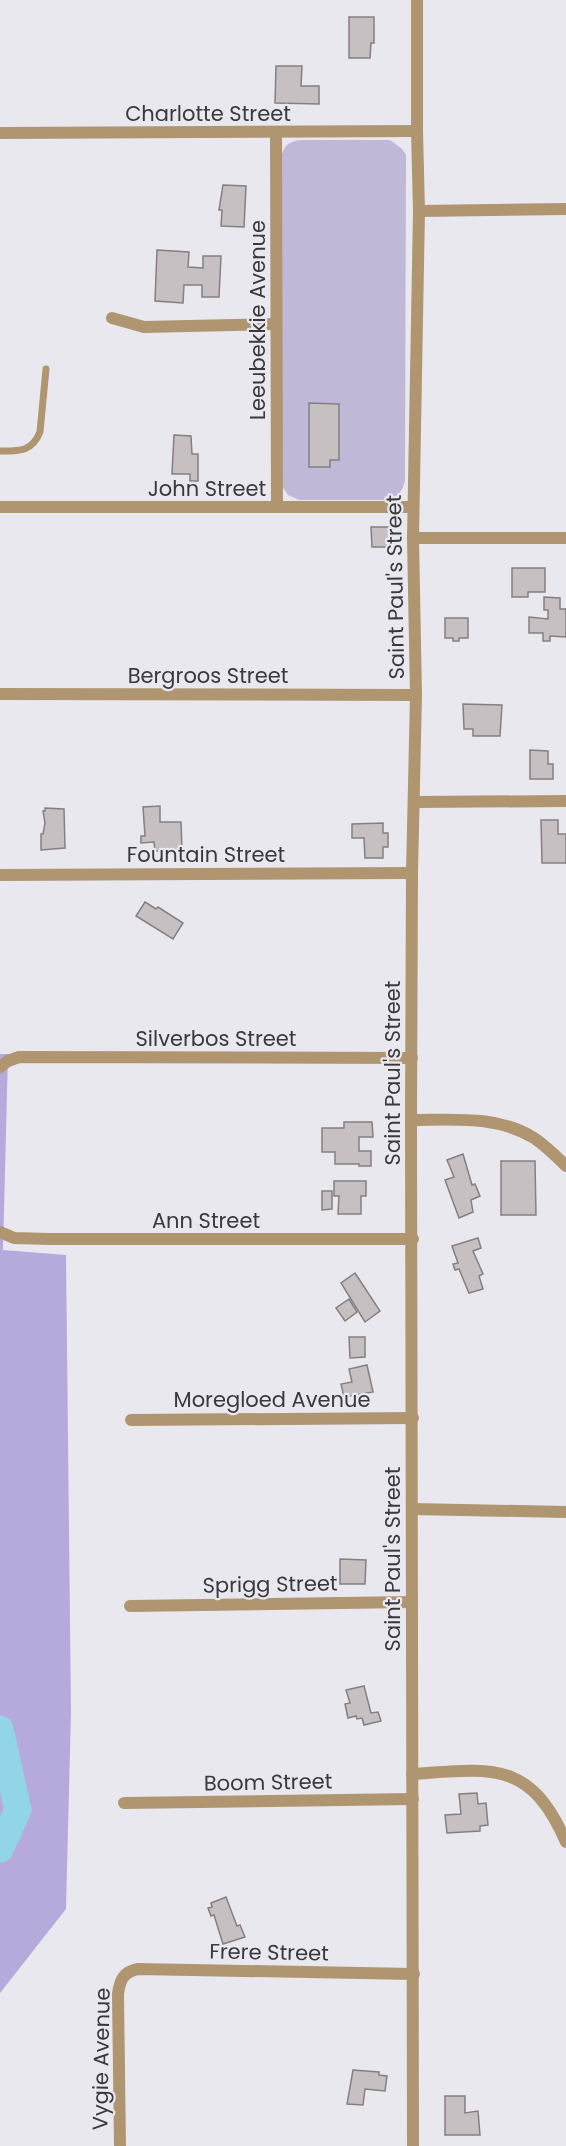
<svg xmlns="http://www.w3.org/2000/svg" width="566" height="2146" font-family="Poppins,sans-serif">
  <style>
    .green { fill: #bfb8d7 }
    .forest { fill: #b6aadd }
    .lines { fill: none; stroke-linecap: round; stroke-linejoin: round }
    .river { stroke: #92d5e7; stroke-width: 27 }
    .building { fill: #c7c0c3; stroke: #867f82; stroke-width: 1.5 }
    .lane { stroke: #b09571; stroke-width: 7 }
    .street { stroke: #b09571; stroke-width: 12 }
    .labels { text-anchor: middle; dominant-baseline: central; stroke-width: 4.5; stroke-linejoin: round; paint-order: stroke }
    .street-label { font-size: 21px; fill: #39393c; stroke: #eae8ef }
  </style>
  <rect width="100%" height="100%" fill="#eae8ef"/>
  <path class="green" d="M299 140H390L402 149 406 155 405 480C403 491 398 496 388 500H299L288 495 280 483 282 154C285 144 290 142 299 140Z"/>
  <polygon class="forest" points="0,1054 8,1054 3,1250 66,1255 71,1712 66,1909 0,1993"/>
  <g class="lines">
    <polyline class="river" points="0,1729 18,1810 0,1849"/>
  </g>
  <g class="building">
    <polygon points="349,17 374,17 374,43 371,43 370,58 349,58"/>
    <polygon points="276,66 302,66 301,86 319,86 319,104 275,103"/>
    <polygon points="223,185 246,186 244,227 221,226 222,210 219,210"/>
    <polygon points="157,250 189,252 188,267 203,268 203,256 221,256 219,297 202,297 202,285 184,285 183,303 155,301"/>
    <polygon points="309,403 339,404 339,460 330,460 330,467 309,467"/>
    <polygon points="174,435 191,436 192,454 198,454 198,481 190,481 190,474 172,474"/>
    <polygon points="371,527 389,527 389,547 372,547"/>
    <polygon points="512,568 545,568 545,592 528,592 528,597 512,597"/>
    <polygon points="544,597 560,598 560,609 566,609 566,637 550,636 550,641 543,641 543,633 529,633 529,617 548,619 548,610 544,610"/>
    <polygon points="445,618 468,618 468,638 459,638 459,641 453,641 453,638 445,638"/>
    <polygon points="463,704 502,705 500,736 473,736 473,729 464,729"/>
    <polygon points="530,750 548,751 548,764 553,764 553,779 530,779"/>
    <polygon points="160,806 160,822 181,822 182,850 155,851 154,842 141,843 141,836 145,836 143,807"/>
    <polygon points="45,808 64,809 65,848 41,850 41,834 43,834 45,823 43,811 45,811"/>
    <polygon points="541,820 558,820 558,834 566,834 566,863 542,863"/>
    <polygon points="383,823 383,833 388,833 388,847 383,847 383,858 365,858 364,838 352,838 352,824"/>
    <polygon points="145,902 156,909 158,907 183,923 173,939 136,916"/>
    <polygon points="344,1122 372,1122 373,1137 359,1137 359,1151 371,1151 371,1166 359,1166 359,1164 335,1164 335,1152 322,1152 322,1128 344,1128"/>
    <polygon points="463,1154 472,1185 475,1184 480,1196 471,1200 473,1212 459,1218 445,1180 454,1177 447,1160"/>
    <polygon points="501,1161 535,1161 536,1215 501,1215"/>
    <polygon points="334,1181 366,1181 366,1196 361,1196 361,1214 338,1214 339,1196 334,1196"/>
    <polygon points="322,1191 332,1191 332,1209 322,1210"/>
    <polygon points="478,1238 481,1248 473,1251 483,1274 479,1276 483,1289 469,1293 459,1269 455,1270 453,1264 458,1263 452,1246"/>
    <polygon points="355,1273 380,1311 365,1322 341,1283"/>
    <polygon points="349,1299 357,1312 345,1321 336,1308"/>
    <polygon points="349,1337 365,1337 365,1357 350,1358"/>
    <polygon points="367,1365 373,1392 344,1397 341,1384 352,1382 349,1369"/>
    <polygon points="340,1559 366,1560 365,1584 340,1584"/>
    <polygon points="364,1686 371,1713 378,1712 381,1721 364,1725 362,1718 357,1719 356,1716 348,1718 345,1704 350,1703 346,1690"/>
    <polygon points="477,1793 478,1804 486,1803 488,1825 480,1826 480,1831 447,1833 445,1815 461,1814 459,1794"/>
    <polygon points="226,1897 237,1926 240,1925 245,1937 223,1944 214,1915 211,1916 208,1908 212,1907 211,1903"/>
    <polygon points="353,2070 379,2072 379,2075 387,2076 385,2091 365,2089 363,2105 347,2104"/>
    <polygon points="445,2096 465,2096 465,2113 478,2111 480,2135 445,2135"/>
  </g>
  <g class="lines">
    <path class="lane" d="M0 451C19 451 32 452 40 432L46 369"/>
    <g class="street">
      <polyline points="276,132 277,507"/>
      <polyline points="0,133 417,131"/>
      <polyline points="419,211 566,209"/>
      <polyline points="112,318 144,327 276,324"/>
      <polyline points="0,507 413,507"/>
      <polyline points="413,538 566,538"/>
      <polyline points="0,694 416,695"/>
      <polyline points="415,802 566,801"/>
      <polyline points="0,875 412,873"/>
      <polyline points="0,1067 8,1061 19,1057 412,1058"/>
      <path d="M411 1120C453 1120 497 1115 534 1138 546 1146 556 1156 566 1166"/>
      <polyline points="0,1232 14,1238 49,1239 413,1239"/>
      <polyline points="131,1420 413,1418"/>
      <polyline points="412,1509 566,1512"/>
      <polyline points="130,1606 411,1602"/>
      <path d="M412 1774C491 1769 530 1759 566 1842"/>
      <polyline points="124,1803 413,1799"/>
      <path d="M120 2146 118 1994C120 1980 123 1972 138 1969L414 1974"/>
      <polyline points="413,2146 411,1120 412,873 416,695 413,538 419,211 417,131 417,0"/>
    </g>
  </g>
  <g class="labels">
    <g class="street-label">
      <text x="208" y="113">Charlotte Street</text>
      <text transform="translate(257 320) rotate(-90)">Leeubekkie Avenue</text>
      <text x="207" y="488">John Street</text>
      <text transform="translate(395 587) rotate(-91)">Saint Paul's Street</text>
      <text x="208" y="675">Bergroos Street</text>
      <text x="206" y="854">Fountain Street</text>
      <text x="216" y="1038">Silverbos Street</text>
      <text transform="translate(392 1073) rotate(-90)">Saint Paul's Street</text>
      <text x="206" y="1220">Ann Street</text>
      <text x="272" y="1399">Moregloed Avenue</text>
      <text transform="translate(392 1559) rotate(-90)">Saint Paul's Street</text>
      <text transform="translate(270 1584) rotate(-1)">Sprigg Street</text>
      <text transform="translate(268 1782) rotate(-1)">Boom Street</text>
      <text transform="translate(269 1952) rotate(1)">Frere Street</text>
      <text transform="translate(101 2059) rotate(-89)">Vygie Avenue</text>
    </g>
  </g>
</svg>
